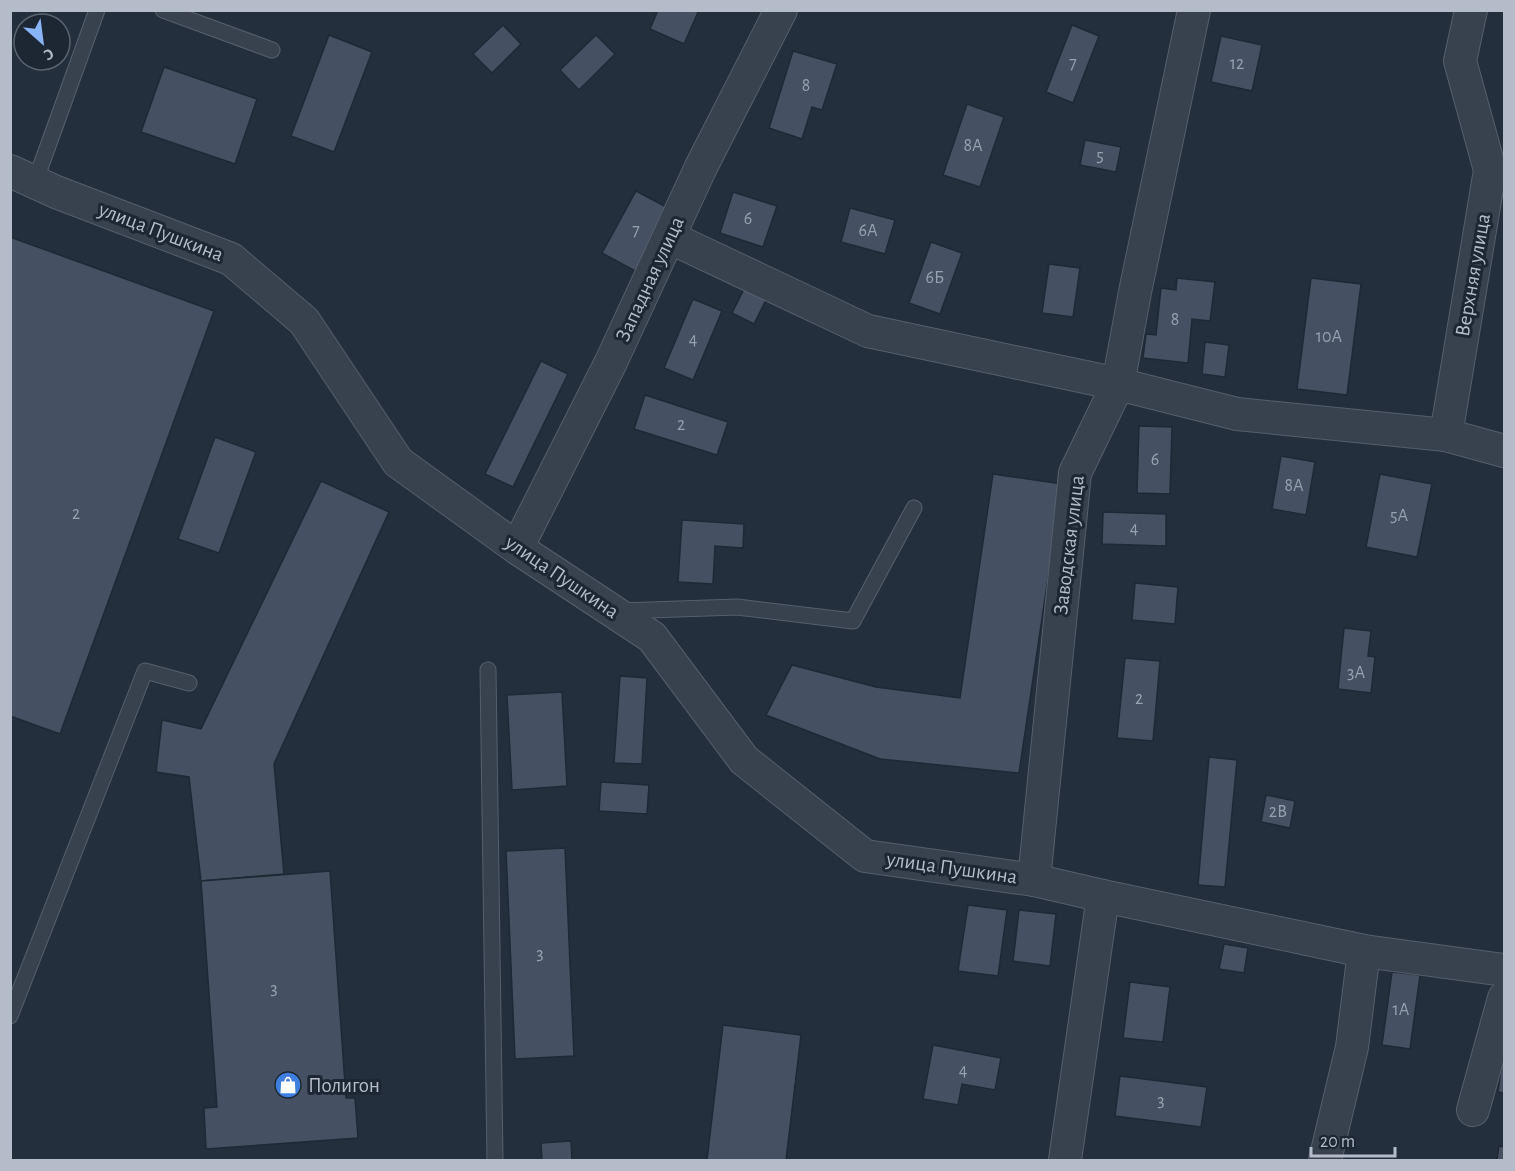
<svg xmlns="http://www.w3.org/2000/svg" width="1515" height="1171" font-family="'Alegreya Sans',sans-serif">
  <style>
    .building { fill: #455162; stroke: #1f2835; stroke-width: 1.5 }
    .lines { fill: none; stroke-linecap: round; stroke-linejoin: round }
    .lane-casing { stroke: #565f6c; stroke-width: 17 }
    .street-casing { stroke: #565f6c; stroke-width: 34 }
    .lane { stroke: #38414e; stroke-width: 15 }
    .street { stroke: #38414e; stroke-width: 32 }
    .labels { text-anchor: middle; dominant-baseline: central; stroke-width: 6; stroke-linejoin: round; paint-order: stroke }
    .number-label { font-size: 18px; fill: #98a1af }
    .street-label { font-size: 21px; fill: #b4bcc9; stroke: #1d2633 }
    .poi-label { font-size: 21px; fill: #b4bcc9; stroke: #1d2633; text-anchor: start }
  </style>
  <rect width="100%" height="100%" fill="#242f3e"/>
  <g class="building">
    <polygon points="658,10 699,10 684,44 650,29"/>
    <polygon points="503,25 521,44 492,73 473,54"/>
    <polygon points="1072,25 1099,36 1073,103 1046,92"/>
    <polygon points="329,35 372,52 334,152 291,136"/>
    <polygon points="596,35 615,54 579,90 560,70"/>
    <polygon points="1221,36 1262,45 1252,91 1211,82"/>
    <polygon points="793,51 837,64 822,110 812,107 802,139 769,128"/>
    <polygon points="164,67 257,99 235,164 141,132"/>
    <polygon points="967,104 1004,117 980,187 943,175"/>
    <polygon points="1085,140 1121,147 1116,172 1080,165"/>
    <polygon points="636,191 670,209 637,272 602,253"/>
    <polygon points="733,192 777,206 763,247 720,233"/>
    <polygon points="850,208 895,220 885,254 841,242"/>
    <polygon points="10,237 214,311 60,734 10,716"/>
    <polygon points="931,242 962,253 940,314 909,303"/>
    <polygon points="1049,264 1080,268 1073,317 1042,313"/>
    <polygon points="1177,278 1215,282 1210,321 1192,319 1188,363 1143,358 1146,334 1156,335 1161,288 1176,290"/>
    <polygon points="1311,278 1361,284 1347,395 1297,389"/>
    <polygon points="745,287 767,298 754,324 732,313"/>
    <polygon points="693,299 722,311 693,380 664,368"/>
    <polygon points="1205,342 1229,345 1225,377 1202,374"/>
    <polygon points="541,361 568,374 513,487 485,474"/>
    <polygon points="645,395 728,422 717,455 634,429"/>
    <polygon points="1139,426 1172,427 1170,494 1137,493"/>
    <polygon points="215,437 256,452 219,553 178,539"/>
    <polygon points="1281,456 1315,462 1306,515 1272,509"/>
    <polygon points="993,474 1062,484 1019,773 880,759 766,715 792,665 876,687 960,698"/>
    <polygon points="1380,474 1432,484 1417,557 1366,547"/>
    <polygon points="321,481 389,512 274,764 284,874 201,881 189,777 156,772 162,720 201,729"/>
    <polygon points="1103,512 1166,514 1166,546 1102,544"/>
    <polygon points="682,520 744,524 743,548 715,546 713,584 678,582"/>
    <polygon points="1135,583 1178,587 1175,624 1132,620"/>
    <polygon points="1344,628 1371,631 1368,656 1375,657 1371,693 1338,689"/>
    <polygon points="1125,658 1160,661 1153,741 1117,738"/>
    <polygon points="620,676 647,678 642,764 614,763"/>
    <polygon points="562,692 567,786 512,790 507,695"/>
    <polygon points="1209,757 1237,760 1225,887 1198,885"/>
    <polygon points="601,782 649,785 647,814 599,811"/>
    <polygon points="1266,795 1295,801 1290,828 1261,822"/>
    <polygon points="565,848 574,1056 515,1059 506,851"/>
    <polygon points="330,871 346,1098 355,1098 358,1138 206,1149 204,1108 217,1107 201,881"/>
    <polygon points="968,905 1007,910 998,976 958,971"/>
    <polygon points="1019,910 1056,914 1050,966 1013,961"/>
    <polygon points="1224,944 1248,948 1244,973 1219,969"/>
    <polygon points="1392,972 1420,975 1410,1049 1382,1045"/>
    <polygon points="1130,982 1170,987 1163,1042 1123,1038"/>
    <polygon points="723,1025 801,1035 786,1160 707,1160"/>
    <polygon points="933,1045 1001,1058 995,1090 962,1084 958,1105 923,1099"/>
    <polygon points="1503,1053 1504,1053 1504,1093 1498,1092"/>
    <polygon points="1120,1076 1207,1087 1201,1127 1115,1116"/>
    <polygon points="571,1141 572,1160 542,1160 541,1143"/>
    <polygon points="1499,1146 1504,1147 1504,1160 1497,1160"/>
  </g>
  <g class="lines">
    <defs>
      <g id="lane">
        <polyline points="163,10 272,50"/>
        <polyline points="35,182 97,10"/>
        <polyline points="620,611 737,607 853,621 914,508"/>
        <polyline points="488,670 495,1160"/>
        <polyline points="10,1016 145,671 189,683"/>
      </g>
      <g id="street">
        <polyline points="10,171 56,192 231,259 304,321 398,462 517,548 652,637 744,760 865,856 1034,880 1103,896 1364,951 1504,970"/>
        <polyline points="669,237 868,331 1118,384 1237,414 1446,435 1504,451"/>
        <polyline points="1446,435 1490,170 1460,61 1471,10"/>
        <polyline points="517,548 611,362 701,167 781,10"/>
        <polyline points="1034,880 1075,473 1118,384 1135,292 1194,10"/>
        <polyline points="1473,1110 1504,998"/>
        <polyline points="1065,1160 1103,896"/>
        <polyline points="1325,1160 1352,1047 1364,951"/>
      </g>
    </defs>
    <use href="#lane" class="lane-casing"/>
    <use href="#street" class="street-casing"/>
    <use href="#lane" class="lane"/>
    <use href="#street" class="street"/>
  </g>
  <defs>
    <symbol id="shop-disc" viewBox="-11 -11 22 22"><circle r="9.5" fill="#3f7fe0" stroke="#1d2633"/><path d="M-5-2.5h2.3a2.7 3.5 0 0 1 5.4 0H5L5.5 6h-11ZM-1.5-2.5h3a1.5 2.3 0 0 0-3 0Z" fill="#fff"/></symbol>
  </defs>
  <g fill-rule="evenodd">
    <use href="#shop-disc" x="273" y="1070" width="30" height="30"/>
  </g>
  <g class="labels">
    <g class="number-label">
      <text x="1073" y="64">7</text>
      <text x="1237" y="64">12</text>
      <text x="806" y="86">8</text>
      <text x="973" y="146">8А</text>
      <text x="1100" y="156">5</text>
      <text x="748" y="219">6</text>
      <text x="636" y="231">7</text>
      <text x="868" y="231">6А</text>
      <text x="935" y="278">6Б</text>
      <text x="1175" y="320">8</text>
      <text x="1329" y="337">10А</text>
      <text x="693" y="340">4</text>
      <text x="681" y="425">2</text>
      <text x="1155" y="460">6</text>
      <text x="1294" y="486">8А</text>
      <text x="76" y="514">2</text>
      <text x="1399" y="516">5А</text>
      <text x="1134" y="529">4</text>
      <text x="1356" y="673">3А</text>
      <text x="1139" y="699">2</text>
      <text x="1278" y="812">2В</text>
      <text x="540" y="954">3</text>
      <text x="274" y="989">3</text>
      <text x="1401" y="1010">1А</text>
      <text x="963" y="1071">4</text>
      <text x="1161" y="1101">3</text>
    </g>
    <g class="street-label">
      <text transform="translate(161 232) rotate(21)">улица Пушкина</text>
      <text transform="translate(1473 275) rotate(-80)">Верхняя улица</text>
      <text transform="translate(650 279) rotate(-65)">Западная улица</text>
      <text transform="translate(1069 545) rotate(-83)">Заводская улица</text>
      <text transform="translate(562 577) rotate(34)">улица Пушкина</text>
      <text transform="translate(952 868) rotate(8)">улица Пушкина</text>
    </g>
    <g class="poi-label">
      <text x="308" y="1085">Полигон</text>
    </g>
  </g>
  <rect width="1515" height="1171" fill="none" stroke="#b4bcc9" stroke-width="24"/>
  <g transform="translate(42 42) rotate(152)"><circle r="28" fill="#1d2633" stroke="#59626f" stroke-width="1.5"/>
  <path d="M0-4.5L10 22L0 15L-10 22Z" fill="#8ab4f8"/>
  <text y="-9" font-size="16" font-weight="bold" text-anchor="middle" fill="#b4bcc9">С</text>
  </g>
  <path d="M1311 1147v9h84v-9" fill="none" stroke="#b4bcc9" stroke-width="3"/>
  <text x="1320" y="1147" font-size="18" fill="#b4bcc9" stroke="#1d2633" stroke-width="4.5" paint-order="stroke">20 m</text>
</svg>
